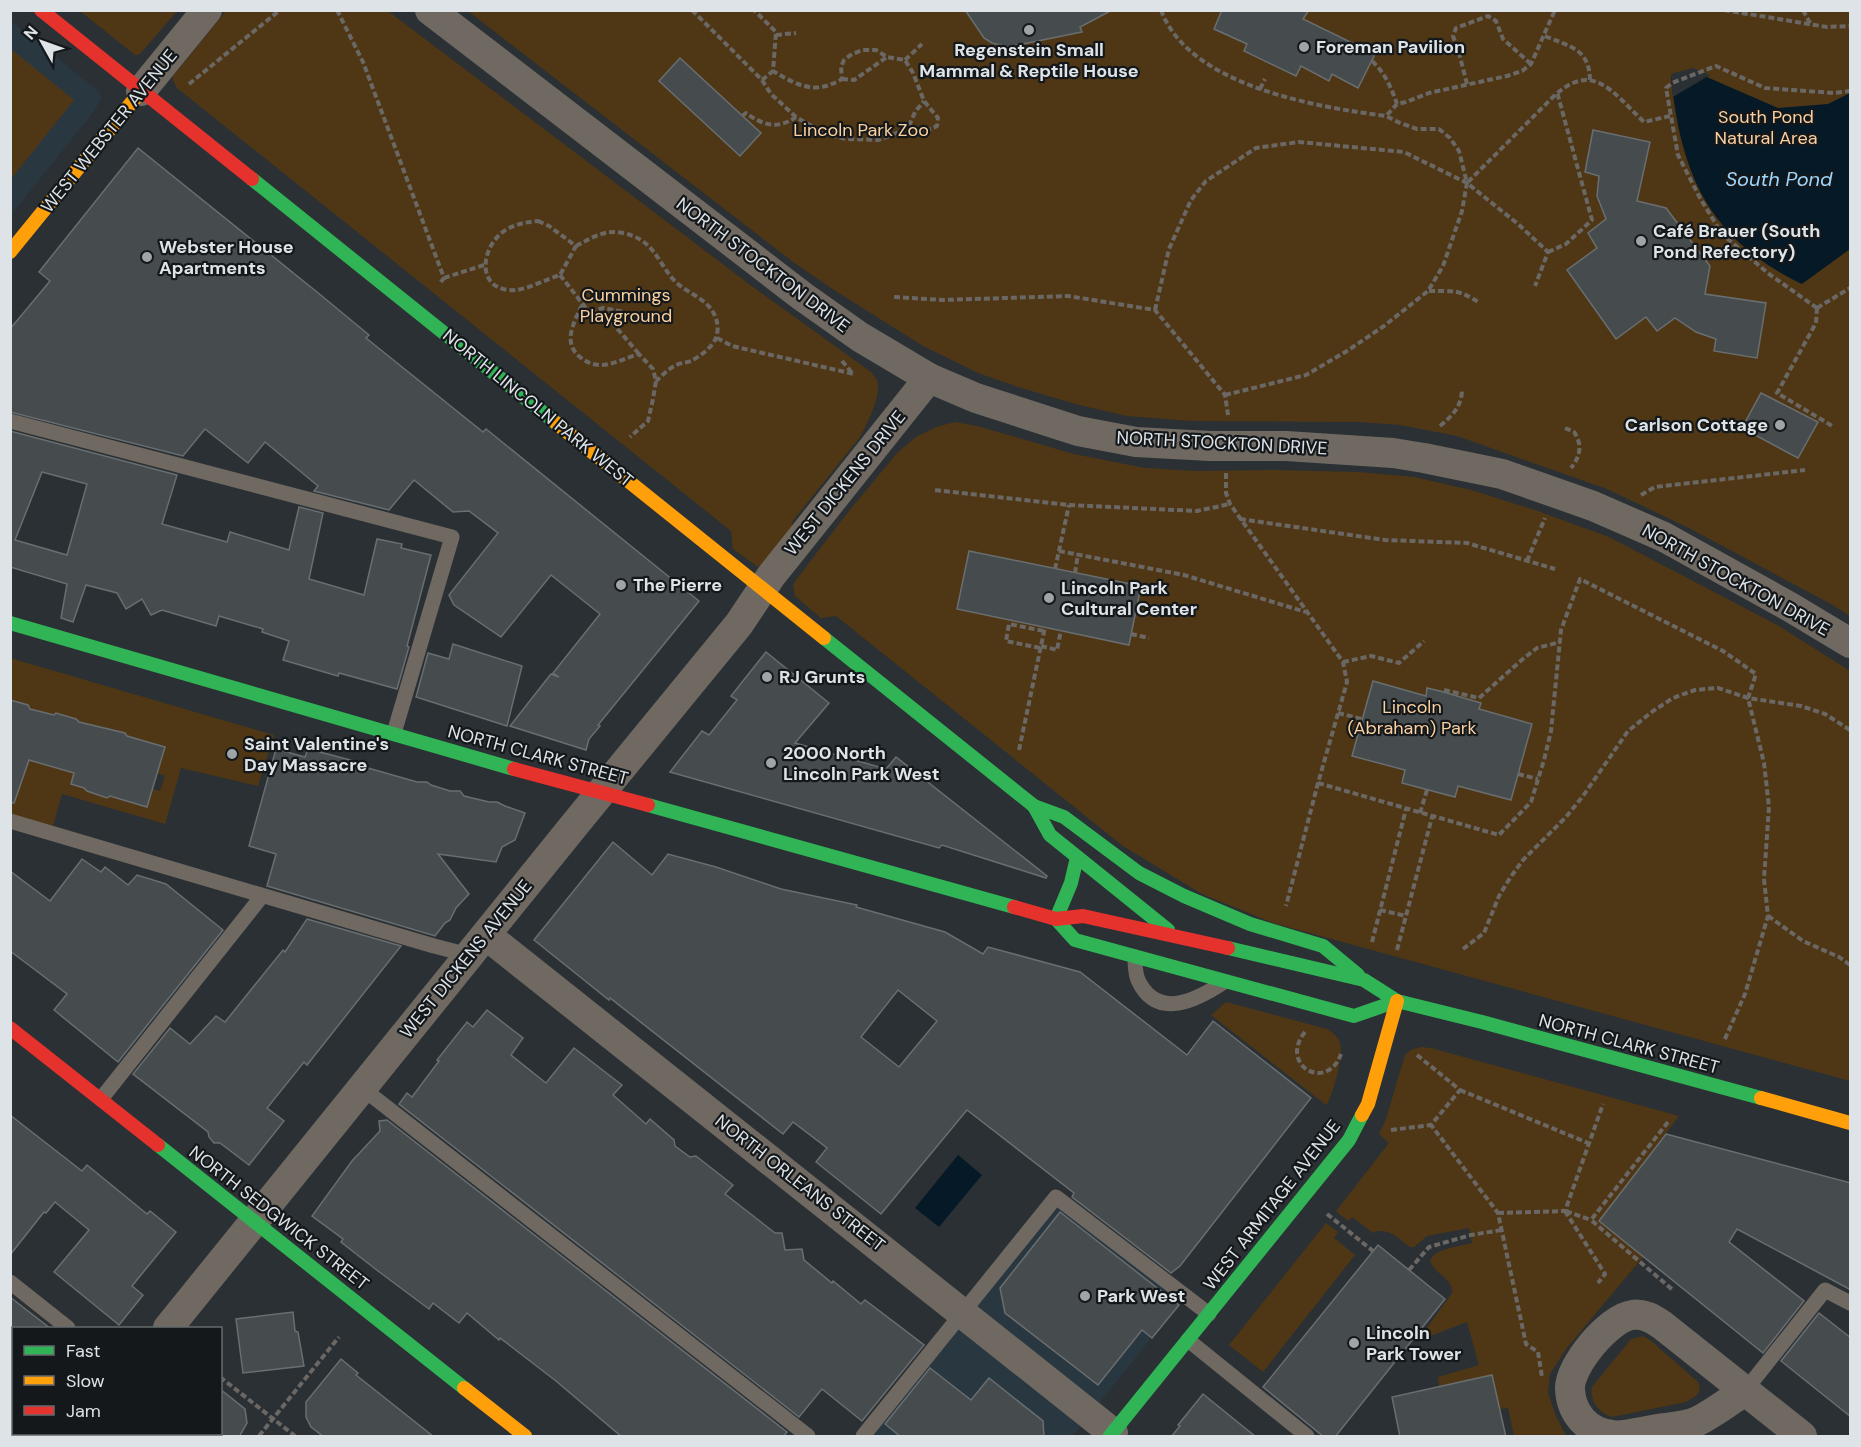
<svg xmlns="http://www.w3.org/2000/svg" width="1861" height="1447" font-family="'DM Sans',sans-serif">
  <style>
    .built { fill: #293741 }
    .green { fill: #4f3715 }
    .water { fill: #051926 }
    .pier { fill: #2a3034 }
    .building { fill: #464b4e; stroke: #696e70; stroke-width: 1.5; fill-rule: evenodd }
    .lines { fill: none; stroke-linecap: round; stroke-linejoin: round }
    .path { stroke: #6a6764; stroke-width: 4; stroke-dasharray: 6 3; stroke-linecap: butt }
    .lane { stroke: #6f6962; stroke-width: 15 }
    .street { stroke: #6f6962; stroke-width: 30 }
    .fast { stroke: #30b455; stroke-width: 14 }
    .slow { stroke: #ff9f0a; stroke-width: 14 }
    .jam { stroke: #e5322d; stroke-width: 14 }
    .poi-dot { fill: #9ea4a8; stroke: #14181b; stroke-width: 2 }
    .labels { text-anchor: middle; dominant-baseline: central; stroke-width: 4.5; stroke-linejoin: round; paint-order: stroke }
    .poi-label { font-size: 18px; font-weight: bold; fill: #dde3e7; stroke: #14181b; text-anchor: start }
    .park-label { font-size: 18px; fill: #fbd0a0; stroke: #14181b }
    .street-label { font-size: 18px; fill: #dde3e7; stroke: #14181b }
    .water-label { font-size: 20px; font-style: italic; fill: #9dd6fc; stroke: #14181b }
  </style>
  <rect width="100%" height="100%" fill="#2a3034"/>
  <g class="built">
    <polygon points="11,21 92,86 100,93 101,99 95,110 11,215"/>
    <polygon points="1058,1203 1182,1300 1073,1436 869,1436"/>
  </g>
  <g class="green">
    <polygon points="80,11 177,11 139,55 135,55"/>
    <path d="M226 11H388L757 290 871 372C873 375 875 377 877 380 882 395 867 424 860 437L792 522 794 536 780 553 758 567 733 549 731 531 177 88 173 80V76Z"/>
    <polygon points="468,11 1850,11 1850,616 1831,604 1689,528 1607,489 1457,436 1400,425 1358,422 1191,421 1127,416 1079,405 1018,387 978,373 923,346 834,290 793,262"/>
    <polygon points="11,49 74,100 11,179 10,49"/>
    <polygon points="955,422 977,426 1074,454 1145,468 1196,471 1274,470 1359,472 1414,477 1471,490 1532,509 1609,537 1779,626 1850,671 1850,1081 1273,923 1202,894 1123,846 836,616 821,618 795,596 793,585 796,580 848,512 898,452 916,437 936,427"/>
    <path d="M10 658 274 735 258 786 181 768 165 824 62 794 53 826 11 814V768L29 760 74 773 72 784C84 788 94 793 107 798L110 796 147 807 153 789 160 791 165 776 157 773 164 747 127 736 125 733 30 709 28 705 11 700Z"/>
    <path d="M1226 1002 1327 1029C1333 1033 1338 1037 1340 1043 1344 1055 1333 1095 1326 1105L1211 1015Z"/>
    <path d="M1421 1047 1431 1048 1679 1116 1599 1221 1643 1257 1566 1349 1550 1374 1548 1393 1556 1416 1566 1436H1514L1508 1408 1500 1409 1492 1375 1439 1387 1438 1377 1479 1365 1467 1322 1425 1338 1423 1333 1452 1293C1453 1277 1434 1275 1430 1260 1438 1247 1459 1247 1472 1243L1469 1228 1427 1236 1414 1247H1410C1399 1239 1387 1226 1373 1233L1352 1217 1348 1221 1336 1211 1389 1143 1379 1134 1386 1119 1405 1055 1411 1050Z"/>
    <polygon points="1326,1223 1338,1232 1334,1238 1355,1255 1263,1372 1229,1345"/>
    <path d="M1643 1336 1650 1340 1698 1382 1700 1390 1696 1396 1686 1402 1612 1417C1598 1412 1590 1402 1592 1387L1631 1339Z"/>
  </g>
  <g class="water">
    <path d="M1693 71 1778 108 1828 104 1850 93V249L1802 284C1709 239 1681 176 1671 77Z"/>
    <polygon points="958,1155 982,1175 939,1227 915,1208"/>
  </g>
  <polygon class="pier" points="1693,68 1710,75 1673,97 1671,74"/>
  <g class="building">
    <polygon points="965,10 1112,10 1080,27 1082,32 1008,47 992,43 984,38"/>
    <polygon points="1222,10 1309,10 1303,19 1375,54 1358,88 1332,74 1329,81 1301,66 1296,76 1244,51 1247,44 1214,29"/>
    <polygon points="680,58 761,133 740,156 659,81"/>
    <polygon points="1593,130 1650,142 1637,201 1666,208 1710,266 1705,294 1766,303 1757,358 1714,351 1716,339 1696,332 1675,318 1657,331 1646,317 1616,339 1567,270 1597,248 1588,233 1606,219 1597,196 1599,176 1585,172"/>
    <polygon points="138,148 317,292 369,335 366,338 483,432 486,429 699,601 598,725 600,726 589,739 586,750 510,726 551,674 559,677 553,673 600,614 551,575 501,637 454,605 449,595 498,533 469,511 453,512 414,480 389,510 314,491 318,486 265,442 248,463 205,429 183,456 10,412 10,329 50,281 39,272"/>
    <polygon points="1761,393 1818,422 1798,458 1742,428"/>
    <path d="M10 431 177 475 162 524 227 542 230 532 289 550 299 507 323 513 309 579 364 595 377 539 402 544 401 548 431 555 407 646 409 647 397 689 339 673 338 676 283 660 289 641 262 632 263 629 219 616 216 626 162 610 151 615 142 599 126 609 117 593 86 585 73 622 61 618 67 584 10 567ZM42 472 87 484 67 555 15 540Z"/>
    <polygon points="969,551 1141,586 1129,645 957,609"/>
    <polygon points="453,644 522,666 507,726 416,697 428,653 449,659"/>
    <polygon points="766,652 829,703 795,743 886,769 896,757 1047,876 1046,878 942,845 939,848 670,772 702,731 709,735 737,700 731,696"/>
    <polygon points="1373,681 1426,696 1427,688 1440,691 1481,703 1479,709 1532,724 1511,800 1458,786 1455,797 1402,783 1405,770 1352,756"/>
    <polygon points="10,700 28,705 30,709 54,715 56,713 76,719 79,722 125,733 127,736 165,747 147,807 110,796 107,798 87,791 84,788 71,784 74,773 29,760 14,803 10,802"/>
    <polygon points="276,749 305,757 308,749 362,763 361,766 417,782 427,782 431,785 450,791 460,791 464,796 489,802 497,802 505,806 525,813 515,840 502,847 496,862 438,854 469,894 456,908 450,920 445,923 435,936 267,886 276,854 249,846"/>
    <path d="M613 842 652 875 668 854 716 867 781 889 857 905 856 907 945 932 983 954 988 947 1080 972 1187 1055 1213 1021 1311 1098 1180 1266 1171 1273 1072 1197 1074 1193 967 1110 881 1214 816 1162 827 1148 793 1122 783 1134 610 998 609 1000 534 940ZM898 990 937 1021 899 1067 861 1037Z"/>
    <polygon points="82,859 101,872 105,867 128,885 137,875 166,884 223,930 118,1062 54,1010 67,994 10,951 10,871 50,901"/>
    <polygon points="307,919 401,946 307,1065 304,1062 267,1108 284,1121 249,1165 220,1143 214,1143 209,1137 208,1132 133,1074 170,1028 190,1044 216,1016 225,1022 283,950 285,952"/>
    <polygon points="487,1010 523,1038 511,1055 546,1083 574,1048 622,1085 613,1095 646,1124 650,1119 674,1140 675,1146 690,1157 696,1156 733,1185 725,1194 775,1233 782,1233 785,1250 802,1249 804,1260 832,1283 833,1281 861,1304 865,1300 924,1345 862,1421 822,1389 799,1417 399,1104 407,1093 412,1097 439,1061 437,1060 467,1022 473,1027"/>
    <polygon points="10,1115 82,1171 87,1165 147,1214 150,1211 176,1232 132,1286 143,1295 119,1325 54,1272 89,1230 55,1202 46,1213 44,1212 10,1255"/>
    <polygon points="387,1120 787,1432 783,1437 622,1437 556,1381 500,1338 499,1340 467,1313 459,1323 433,1303 429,1309 378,1271 341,1242 343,1239 312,1216 352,1161 380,1131 379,1121"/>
    <polygon points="1666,1134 1851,1183 1851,1290 1737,1229 1729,1242 1804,1301 1763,1353 1599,1221"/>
    <polygon points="1060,1212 1179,1305 1152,1338 1142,1330 1098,1385 1005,1313 1000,1288"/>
    <polygon points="1378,1245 1445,1299 1335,1437 1324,1437 1263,1387"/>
    <polygon points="10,1297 51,1329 10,1329"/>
    <polygon points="293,1312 295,1331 298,1332 304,1366 243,1373 236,1319"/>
    <polygon points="1819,1313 1851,1338 1851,1417 1781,1361"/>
    <polygon points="341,1359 358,1373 356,1375 434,1437 324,1437 311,1427 306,1417 306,1402"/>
    <polygon points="930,1368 971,1400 989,1378 1043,1421 1044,1437 901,1437 885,1424"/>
    <polygon points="1492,1375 1506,1437 1400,1437 1392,1397"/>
    <polygon points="220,1389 245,1409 247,1423 239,1437 220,1437"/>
    <polygon points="1203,1394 1256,1437 1171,1437 1180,1426 1178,1425"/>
  </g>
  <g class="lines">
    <g class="path">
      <polyline points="337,10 363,62 444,278 439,284"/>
      <path d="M692 10 762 80 771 94 796 117 825 134 846 139 879 140 899 132 909 126C920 131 926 132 937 126L938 118 924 101 913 73 905 60 887 57 876 50H863L852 54 844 60 841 67 842 79C815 95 798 86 773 71L776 32 754 10"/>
      <path d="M1161 10C1189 86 1316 107 1386 116"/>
      <polyline points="1724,10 1827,27 1850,26"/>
      <polyline points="1803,10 1811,25"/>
      <polyline points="776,35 796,33"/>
      <path d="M1545 36C1570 47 1589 48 1590 80"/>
      <polyline points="905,60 922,44"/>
      <path d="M1372 61C1385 73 1391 87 1397 104"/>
      <polyline points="842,79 854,80 887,57"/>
      <polyline points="762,80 773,71"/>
      <polyline points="189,84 280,10"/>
      <polyline points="1467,84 1459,53 1453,36 1456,28 1488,16 1496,21 1503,39 1531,64"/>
      <polyline points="1260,89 1265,79"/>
      <path d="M742 116 746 113C763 125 777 130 796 117"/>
      <polyline points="909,126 915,112 924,101"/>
      <path d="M1468 182 1553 97C1593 59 1613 93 1644 122L1670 116"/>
      <path d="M538 221 549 226 576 246 560 275C547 279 528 289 516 290 475 293 479 246 507 229 517 224 526 222 538 221Z"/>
      <path d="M576 246C591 238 605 229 623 233 652 239 656 258 672 278 686 295 711 297 717 322 718 327 718 335 715 340 711 348 699 357 691 361 685 363 679 363 674 366 667 370 662 376 656 381"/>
      <polyline points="1548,252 1566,244 1592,220 1557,92"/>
      <polyline points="560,275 589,312 609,319 639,354"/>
      <polyline points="444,278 484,265"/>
      <path d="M1429 291C1454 291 1458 289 1480 303"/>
      <polyline points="894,297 943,300 1068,296 1155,310 1225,395 1228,415"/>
      <path d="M582 305C574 322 562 343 580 357 587 363 594 365 602 365 615 364 628 357 639 354L653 369 656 381 653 399 648 421 630 437"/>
      <polyline points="1817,308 1769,274 1722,234 1700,198 1678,155 1666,88 1672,83 1716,66 1765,88 1834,93 1850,91"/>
      <polyline points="1817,308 1816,323 1777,393 1834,427"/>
      <polyline points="1817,308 1850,288"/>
      <polyline points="1155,310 1169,249 1191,200 1206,181 1256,148 1299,142 1404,152 1467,183 1518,224 1548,252 1535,286"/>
      <polyline points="590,312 603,308 625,312"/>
      <polyline points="717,338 732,346 854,374"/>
      <polyline points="842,361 853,374"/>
      <polyline points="1225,395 1306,375 1347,351 1384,326 1428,291 1443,266 1462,211 1467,183 1459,151 1450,138 1439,129 1417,129 1400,123 1386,116 1397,104 1406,102 1429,93 1507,76 1522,71 1531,64 1555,10"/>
      <path d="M1440 426C1452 416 1461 407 1462 391"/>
      <path d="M1565 428 1574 432C1583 445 1580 457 1571 468"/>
      <polyline points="1226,473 1226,493 1230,504 1343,662 1347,682 1318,783 1286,906"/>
      <polyline points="935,490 1069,505 1197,511 1230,504"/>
      <polyline points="1641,495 1655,487 1805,470"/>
      <polyline points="1240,519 1385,540 1467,543 1555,569"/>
      <polyline points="1059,551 1184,575 1306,612"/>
      <polyline points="1527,561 1545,518"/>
      <polyline points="1055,569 1069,505"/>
      <polyline points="1075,573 1078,554"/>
      <polyline points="1131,634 1149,638"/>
      <polyline points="1041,646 1057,650 1061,630"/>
      <polyline points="1040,648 1006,641 1009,624 1044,631"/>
      <polyline points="1343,662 1371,656 1399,663 1424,641"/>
      <polyline points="1444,690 1479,698 1524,658 1537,648 1560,642"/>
      <polyline points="1338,713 1362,719"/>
      <polyline points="1019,750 1045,627"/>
      <polyline points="1518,774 1538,779"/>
      <polyline points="1318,783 1499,835 1531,802 1544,760 1551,731 1561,630 1580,579 1723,651 1756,674 1748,698 1764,763 1769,807 1764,879 1768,916 1745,994 1724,1041"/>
      <polyline points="1420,813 1427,790"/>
      <polyline points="1380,910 1406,916"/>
      <polyline points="1768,916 1803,941 1839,957 1850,965"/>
      <polyline points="1372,942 1406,809"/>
      <polyline points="1463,949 1484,933 1499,896 1510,878 1523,860 1566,817 1583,796 1628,731 1653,711 1673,698 1695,690 1718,688 1748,698 1801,706 1825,714 1850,730"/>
      <polyline points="1397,950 1432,817"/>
      <path d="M1305 1032C1278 1065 1327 1093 1341 1054"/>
      <polyline points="1417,1055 1460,1090 1431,1125 1498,1213 1526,1344 1538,1352 1542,1377"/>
      <polyline points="1460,1090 1588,1143"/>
      <polyline points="1668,1122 1591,1220 1674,1291"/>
      <polyline points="1391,1130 1431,1125"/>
      <polyline points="1565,1211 1605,1274 1598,1283"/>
      <polyline points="1566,1211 1591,1220"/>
      <polyline points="1498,1213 1565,1211 1603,1104"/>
      <polyline points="1327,1214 1373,1251"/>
      <polyline points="1409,1270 1429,1247 1471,1235 1501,1230"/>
      <polyline points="220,1377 295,1436"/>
      <polyline points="259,1436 339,1337"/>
    </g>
    <g class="lane">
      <polyline points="10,421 452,537 394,733"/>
      <polyline points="10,821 434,946 469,955"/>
      <path d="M1135 957C1135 964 1135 973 1138 980 1157 1021 1197 1000 1224 982"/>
      <polyline points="362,1088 808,1436"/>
      <polyline points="101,1099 262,896"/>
      <polyline points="10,1282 68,1328"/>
      <polyline points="1188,1340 1307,1436"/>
      <polyline points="1744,1392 1825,1290 1850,1303"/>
      <polyline points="863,1436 1056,1197 1209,1314"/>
    </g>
    <g class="street">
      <polyline points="430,10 802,296 860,337 929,378 976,398 1078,431 1136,442 1210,446 1286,446 1393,453 1424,458 1502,474 1593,506 1664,537 1790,607 1850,643"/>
      <polyline points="141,91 207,10"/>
      <polyline points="486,935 1113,1433"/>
      <polyline points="168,1328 576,823 739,624 771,576 929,378"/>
      <path d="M1744 1392C1729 1401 1714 1413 1698 1421 1686 1427 1669 1427 1657 1429 1644 1431 1623 1437 1612 1435 1587 1432 1571 1413 1570 1389 1569 1366 1609 1318 1632 1315 1644 1313 1653 1319 1662 1325L1802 1436"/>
      <polyline points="81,1436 83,1434"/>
    </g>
    <g class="fast">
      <polyline points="252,179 556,423"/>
      <polyline points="10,623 514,769"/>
      <polyline points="824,638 1034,806 1064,817 1139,873 1184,896 1250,924 1323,946 1358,975"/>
      <polyline points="648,805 1014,907"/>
      <polyline points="1034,806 1050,835 1168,930"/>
      <polyline points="1056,919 1075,940 1354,1016 1397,1001"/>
      <polyline points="1056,919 1071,883 1077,857"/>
      <polyline points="1228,948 1364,980 1397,1001 1482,1022 1761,1098"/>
      <polyline points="158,1145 464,1388"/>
      <polyline points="1110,1436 1349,1140 1362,1115"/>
    </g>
    <g class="slow">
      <polyline points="10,252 141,91"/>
      <polyline points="556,423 824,638"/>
      <polyline points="1761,1098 1850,1123"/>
      <polyline points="1362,1115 1368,1104 1397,1001"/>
      <polyline points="464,1388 525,1436"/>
    </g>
    <g class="jam">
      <polyline points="41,10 252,179"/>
      <polyline points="514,769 648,805"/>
      <polyline points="1014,907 1056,919 1083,916 1228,948"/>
      <polyline points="10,1028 158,1145"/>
    </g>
  </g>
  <g class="poi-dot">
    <circle cx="1029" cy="30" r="6"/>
    <circle cx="1304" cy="47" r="6"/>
    <circle cx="1641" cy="241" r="6"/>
    <circle cx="147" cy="257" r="6"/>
    <circle cx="1780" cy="425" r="6"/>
    <circle cx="621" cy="585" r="6"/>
    <circle cx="1049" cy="598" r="6"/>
    <circle cx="767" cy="677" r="6"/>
    <circle cx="232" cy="754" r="6"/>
    <circle cx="771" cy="763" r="6"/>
    <circle cx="1085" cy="1296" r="6"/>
    <circle cx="1354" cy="1343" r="6"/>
  </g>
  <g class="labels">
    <g class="poi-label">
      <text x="1316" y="47">Foreman Pavilion</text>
      <text x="1029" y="50" text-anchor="middle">Regenstein Small<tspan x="1029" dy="21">Mammal &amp; Reptile House</tspan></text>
      <text x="1653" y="231">Café Brauer (South<tspan x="1653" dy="21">Pond Refectory)</tspan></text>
      <text x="159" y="247">Webster House<tspan x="159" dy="21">Apartments</tspan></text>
      <text x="1768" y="425" text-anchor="end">Carlson Cottage</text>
      <text x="633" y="585">The Pierre</text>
      <text x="1061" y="588">Lincoln Park<tspan x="1061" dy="21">Cultural Center</tspan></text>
      <text x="779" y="677">RJ Grunts</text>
      <text x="244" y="744">Saint Valentine's<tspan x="244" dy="21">Day Massacre</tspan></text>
      <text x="783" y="753">2000 North<tspan x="783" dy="21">Lincoln Park West</tspan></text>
      <text x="1097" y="1296">Park West</text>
      <text x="1366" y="1333">Lincoln<tspan x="1366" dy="21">Park Tower</tspan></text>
    </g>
    <g class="park-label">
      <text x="1766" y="117">South Pond<tspan x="1766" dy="21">Natural Area</tspan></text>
      <text x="861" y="130">Lincoln Park Zoo</text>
      <text x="626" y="295">Cummings<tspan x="626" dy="21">Playground</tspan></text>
      <text x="1412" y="707">Lincoln<tspan x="1412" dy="21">(Abraham) Park</tspan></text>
    </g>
    <g class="street-label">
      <text transform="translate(109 131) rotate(-51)">WEST WEBSTER AVENUE</text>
      <text transform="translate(763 265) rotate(37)">NORTH STOCKTON DRIVE</text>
      <text transform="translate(538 408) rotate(39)">NORTH LINCOLN PARK WEST</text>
      <text transform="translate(1222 443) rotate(3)">NORTH STOCKTON DRIVE</text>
      <text transform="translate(845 483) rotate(-51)">WEST DICKENS DRIVE</text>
      <text transform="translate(1736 580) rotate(29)">NORTH STOCKTON DRIVE</text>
      <text transform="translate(538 755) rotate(15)">NORTH CLARK STREET</text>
      <text transform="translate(466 959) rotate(-51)">WEST DICKENS AVENUE</text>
      <text transform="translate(1629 1044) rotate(15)">NORTH CLARK STREET</text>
      <text transform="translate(800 1183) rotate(38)">NORTH ORLEANS STREET</text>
      <text transform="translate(1272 1205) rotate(-52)">WEST ARMITAGE AVENUE</text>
      <text transform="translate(279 1218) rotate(38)">NORTH SEDGWICK STREET</text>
    </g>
    <g class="water-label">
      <text x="1779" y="179">South Pond</text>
    </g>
  </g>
  <rect width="1861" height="1447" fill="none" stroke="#dde3e7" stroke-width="24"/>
  <rect x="12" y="1327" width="210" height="108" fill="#14181b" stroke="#64696d" stroke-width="1.5"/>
  <rect x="24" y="1346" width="30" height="9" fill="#30b455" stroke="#64696d" stroke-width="1.5"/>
  <text x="66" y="1357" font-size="18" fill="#dde3e7">Fast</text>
  <rect x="24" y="1376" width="30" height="9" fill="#ff9f0a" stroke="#64696d" stroke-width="1.5"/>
  <text x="66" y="1387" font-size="18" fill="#dde3e7">Slow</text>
  <rect x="24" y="1406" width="30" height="9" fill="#e5322d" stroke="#64696d" stroke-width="1.5"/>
  <text x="66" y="1417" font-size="18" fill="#dde3e7">Jam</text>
  <g transform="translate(42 42) rotate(310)" stroke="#14181b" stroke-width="4.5" paint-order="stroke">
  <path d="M0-4.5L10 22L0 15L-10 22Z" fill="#dde3e7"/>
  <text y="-9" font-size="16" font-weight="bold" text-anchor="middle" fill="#dde3e7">N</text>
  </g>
</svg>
